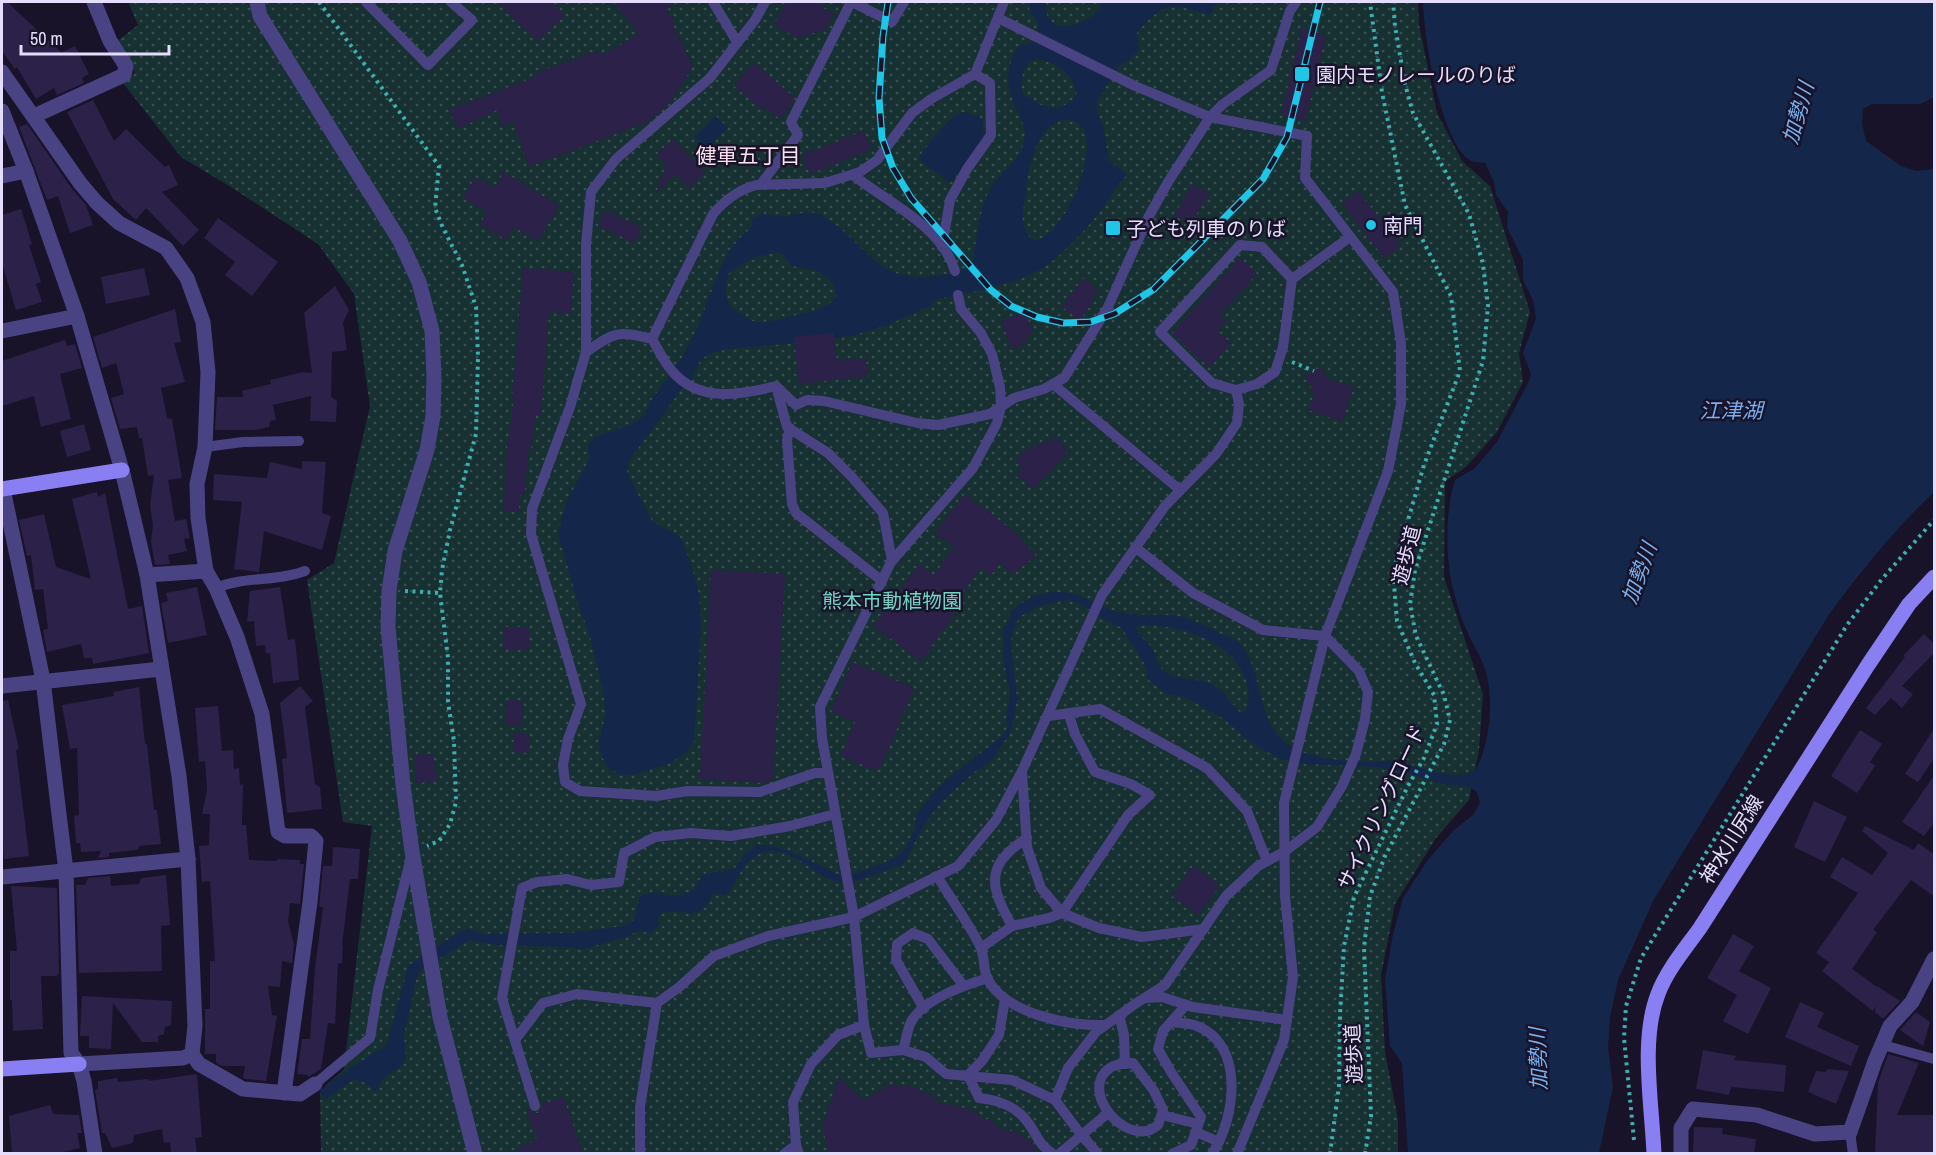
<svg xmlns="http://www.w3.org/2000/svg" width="1936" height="1155" font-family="'Archivo Narrow','Noto Sans JP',sans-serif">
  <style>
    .garden { fill: url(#garden-dots) }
    .water { fill: #15264b; fill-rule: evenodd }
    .building { fill: #2c2148 }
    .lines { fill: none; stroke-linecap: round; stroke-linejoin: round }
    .path { stroke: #3eafb0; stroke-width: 4; stroke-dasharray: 3 4.5; stroke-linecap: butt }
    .lane { stroke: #4a4383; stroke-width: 10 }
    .street { stroke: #4a4383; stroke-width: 15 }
    .secondary { stroke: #8a7ff2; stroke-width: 15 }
    .rail-casing { stroke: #1fc6e8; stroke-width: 7 }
    .rail { stroke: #191329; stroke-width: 4.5; stroke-dasharray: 14; stroke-linecap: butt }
    .poi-dot { fill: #1fc6e8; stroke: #191329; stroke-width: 2 }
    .labels { text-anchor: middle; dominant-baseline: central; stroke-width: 5; stroke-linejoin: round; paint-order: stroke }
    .poi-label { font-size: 20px; fill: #e4defc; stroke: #191329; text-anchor: start }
    .street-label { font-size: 20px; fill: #e4defc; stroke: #191329 }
    .park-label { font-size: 20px; fill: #71d5c3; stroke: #191329 }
    .water-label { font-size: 21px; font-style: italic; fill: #77b0f1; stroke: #191329 }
    .neighbourhood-label { font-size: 21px; fill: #fce0f0; stroke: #191329 }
  </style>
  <defs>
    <pattern id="garden-dots" width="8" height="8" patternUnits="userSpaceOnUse" patternTransform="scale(1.5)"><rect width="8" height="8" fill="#173132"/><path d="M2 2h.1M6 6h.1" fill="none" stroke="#394e51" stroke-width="1.8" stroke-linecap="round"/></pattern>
  </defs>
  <rect width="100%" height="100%" fill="#191329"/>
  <polygon class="garden" points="128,2 1418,2 1419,25 1437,113 1462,161 1490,186 1530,312 1519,353 1523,382 1497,432 1466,467 1445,481 1444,577 1483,694 1479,750 1469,800 1436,838 1395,904 1381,975 1385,1052 1398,1120 1398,1153 321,1153 320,1091 344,1069 372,826 343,822 307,580 334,563 370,406 354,294 318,244 231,187 181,157 123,83 135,73 117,41 138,25"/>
  <g class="water">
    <path d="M1031 2H1046C1046 8 1046 16 1050 20 1063 36 1099 18 1103 2H1217L1210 15C1169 3 1167 0 1137 32L1139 49 1131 58 1118 67 1097 101V112L1103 127 1109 161 1127 175C1114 188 1106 205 1094 219 1080 235 1062 255 1044 267 1012 286 970 292 934 300L930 306 885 326 854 335 818 341 728 349 708 354 700 361 691 380 685 384 649 434 629 460 627 473 652 521 681 538 691 564 699 594 701 626 694 741 686 752 669 764 632 775H620L608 767 602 757 599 741 606 713 601 680 590 636 578 603 558 533 567 501 591 456 588 451V445L597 436 633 424 645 415 650 402 681 359 697 329 720 269 729 251 742 236 751 228 752 220C761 211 770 215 782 216 792 217 804 211 814 213 843 221 864 259 891 271 916 283 947 275 972 267 976 244 978 217 987 195 997 173 1025 160 1025 134 1025 127 1021 118 1018 112 1006 87 1004 72 1018 47L1033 42C1041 25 1039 23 1029 9ZM1038 59C1058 63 1075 75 1077 95 1060 116 1041 108 1022 93 1021 79 1022 72 1030 61ZM1065 119C1072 120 1080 123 1084 130 1097 157 1064 236 1035 241 1029 237 1026 234 1024 226 1021 216 1024 208 1025 198 1028 171 1034 125 1065 119ZM779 252 792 266 819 271 833 283 837 295C828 310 813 311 796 315 784 318 772 322 759 322 754 322 750 320 746 317 726 308 723 295 728 274 746 260 757 256 779 252Z"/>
    <path d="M1423 2H1934V97L1920 104H1872L1863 109 1862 124 1866 141 1901 166 1916 171 1934 169V492C1895 529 1860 572 1828 616L1653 901 1618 980 1610 1017 1608 1047 1613 1087 1599 1153H1408L1402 1063 1390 1046 1385 980 1393 934 1403 898 1427 861 1453 831 1473 815 1480 803 1477 792 1469 787 1443 784 1406 773 1378 767 1305 764 1281 759 1253 744 1224 719 1192 701 1181 696 1168 694 1147 679V671L1143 661 1122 628 1100 617 1080 603 1068 600 1056 602 1037 607 1019 617 1012 633 1011 645 1017 699 1011 732 991 761 974 772 940 803 924 825 905 861 901 865C886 870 853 885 838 882 811 876 784 834 753 858 739 868 737 885 725 895L713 894C710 897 709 903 705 907 692 919 676 908 662 913L658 918 659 925 651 933 637 931 629 936 583 949 566 947 497 945 470 940 422 969 417 975 404 1035 406 1058 402 1066C392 1071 378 1079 378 1091H375C370 1086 362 1079 353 1080L325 1099 319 1091 340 1075 348 1072V1069L382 1049 387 1044 409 965 461 931 469 929 484 934 571 933 624 926 635 919C638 912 636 902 642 896 651 887 677 903 693 890 698 885 699 879 704 874L734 869 747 852 757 845H768L792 852 837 874 856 873 889 861 901 854 907 847 915 828 916 815 938 788 956 772 1004 735 1008 726 1006 720 1010 693 1003 656V628C1009 624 1010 620 1010 613 1023 600 1039 592 1058 592 1082 592 1100 608 1122 613 1140 616 1159 614 1177 616 1191 618 1206 626 1219 633 1225 636 1234 638 1239 643 1265 672 1254 719 1287 744 1303 758 1349 762 1370 762 1378 762 1385 760 1393 761 1412 762 1466 789 1478 765 1490 740 1493 704 1487 676 1484 661 1473 645 1467 631 1461 619 1457 605 1454 592 1445 562 1445 510 1455 480L1475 468 1497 442 1529 381 1531 374 1523 353 1536 318 1533 300 1523 280V260L1507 227 1508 212 1496 195 1494 182 1485 163C1480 162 1472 163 1468 159 1440 136 1424 38 1423 2ZM1139 625C1179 624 1239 641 1248 687 1250 694 1248 702 1247 710L1241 713C1231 705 1226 692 1215 686 1198 675 1173 684 1160 667 1156 661 1156 655 1153 650 1148 641 1139 637 1136 628Z"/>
    <path d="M965 112 981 118C992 143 964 165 950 183L918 158C928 146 950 113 965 112Z"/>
    <polygon points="716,116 728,128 706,149 695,137"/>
  </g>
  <g class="building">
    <polygon points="2,2 7,2 63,54 62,52 75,46 89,74 82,78 84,83 57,95 54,88 36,99 17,67 15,69 2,51"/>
    <polygon points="498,2 552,2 565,15 538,41 524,27 521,27"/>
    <polygon points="614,2 676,2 666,11 675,19 672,22 693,66 670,103 647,122 529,167 513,122 502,126 497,110 458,129 449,110 535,77 534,74 593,52 605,54 639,34"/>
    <polygon points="787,2 820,2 822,7 834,14 826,29 798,38 774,25"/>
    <polygon points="1302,28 1326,35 1305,122 1281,115"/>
    <polygon points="754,63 795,98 790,107 780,119 763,106 761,109 734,86"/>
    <polygon points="93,100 114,141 126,129 165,167 169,165 178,185 162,192 199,230 183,246 146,208 136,220 113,199 67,112"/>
    <polygon points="27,124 72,189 86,205 93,225 70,233 58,196 47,200 19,127"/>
    <polygon points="864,131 871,150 810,174 802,155"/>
    <polygon points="673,139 705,172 689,188 675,174 656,193 666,165 656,155"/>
    <polygon points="504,172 559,206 538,241 514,227 506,240 480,224 487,212 463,198 475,177 494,188"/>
    <polygon points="1193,184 1209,194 1190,225 1174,215"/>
    <polygon points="1358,191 1401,246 1384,258 1342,203"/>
    <polygon points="21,209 32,244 29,245 41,282 36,284 42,302 16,310 2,263 2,215"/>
    <polygon points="605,210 642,227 635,243 598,226"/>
    <polygon points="218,218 278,262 252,296 225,275 235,262 204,238"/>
    <polygon points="1240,258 1257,273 1220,315 1226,322 1218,331 1231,343 1210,367 1199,358 1198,359 1172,333"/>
    <polygon points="144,268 150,295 106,304 101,277"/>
    <polygon points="523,268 574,272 571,313 549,312 541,415 536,415 531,450 528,450 525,492 520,495 519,512 504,511 506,456 514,397 512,397"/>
    <polygon points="1083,278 1098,290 1092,299 1093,302 1080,320 1062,307"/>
    <polygon points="335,286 349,310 343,323 347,350 332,352 331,397 337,401 336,422 310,421 311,396 273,405 276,420 270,421 269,427 255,430 215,430 217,397 243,397 242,391 271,384 270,380 303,372 312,373 304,313"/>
    <polygon points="175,309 181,342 174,343 185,382 161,388 167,418 172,419 182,478 168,480 175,521 186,519 190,538 184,539 187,551 168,555 170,564 155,565 151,541 153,525 150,506 154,475 148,476 142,438 139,438 137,427 120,429 111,398 124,394 116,363 102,368 93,337"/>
    <polygon points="1025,312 1033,332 1026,338 1028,342 1012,349 1001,321"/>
    <polygon points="834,333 837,361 866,358 868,376 799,384 794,337"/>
    <polygon points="65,340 67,346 75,344 82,368 60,374 71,419 41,427 34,396 2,406 2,361"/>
    <polygon points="1321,367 1328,379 1354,387 1342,422 1308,410 1314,394 1305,375"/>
    <polygon points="84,424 91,450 67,457 60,431"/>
    <polygon points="1050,439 1059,440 1066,449 1066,455 1037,485 1027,487 1025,479 1016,477 1023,469 1016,460 1023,452"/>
    <polygon points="302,461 326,462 322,513 331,516 322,550 264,531 259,572 234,569 242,502 213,500 214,474 267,478 270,462 302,469"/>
    <polygon points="97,492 98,497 105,493 128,609 142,606 149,653 93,664 92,658 84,658 81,644 47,652 43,630 48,629 43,589 35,590 31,555 27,556 19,520 44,514 56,567 91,579 72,499"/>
    <polygon points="965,494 1017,534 1036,556 1011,575 1001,562 991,575 981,568 961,595 966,599 921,661 873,626 919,564 934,575 954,547 935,533"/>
    <polygon points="711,570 785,574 773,779 764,783 700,779"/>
    <polygon points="197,587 207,635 168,643 161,603 168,601 166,593"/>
    <polygon points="280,587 288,640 295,639 299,680 273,683 270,653 266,653 265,645 256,646 254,621 247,622 250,591"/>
    <polygon points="503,627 529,627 529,650 503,649"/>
    <polygon points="1924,634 1935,645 1935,652 1902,686 1913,694 1902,708 1891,698 1875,715 1866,708 1905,657 1903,656"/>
    <polygon points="852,662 914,688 881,767 874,770 841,756 855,722 831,711"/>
    <polygon points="300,686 313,701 305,707 315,784 320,787 322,809 287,813 282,759 287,758 280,703"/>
    <polygon points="139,687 145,744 147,744 154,810 157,810 161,844 140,846 137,850 109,853 109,857 98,858 101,851 81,852 80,843 76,843 74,816 79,815 77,748 70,749 62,705 114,696 113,692"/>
    <polygon points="8,700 19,749 16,750 29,856 4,859 2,826 2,701"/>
    <polygon points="507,700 523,701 521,725 505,724"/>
    <polygon points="218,706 222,751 233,750 234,769 239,768 240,785 243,784 242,825 246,825 249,860 277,861 277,859 300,860 300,864 304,864 300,904 290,903 288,922 294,944 292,963 282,961 280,987 268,986 272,1015 277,1016 266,1081 246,1079 243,1078 245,1066 222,1066 216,1063 216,1054 205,1054 205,1009 210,1009 210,961 215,961 210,881 202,882 199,846 209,845 210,814 202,814 207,790 205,761 199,762 195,708"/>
    <polygon points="1935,727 1935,757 1918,782 1905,774"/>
    <polygon points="1860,730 1882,744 1870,762 1875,766 1857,793 1831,776"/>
    <polygon points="514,733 530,734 529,753 513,752"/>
    <polygon points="433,754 438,781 416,783 414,755"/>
    <polygon points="1935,774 1935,821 1924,836 1902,822"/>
    <polygon points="1814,801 1847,817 1825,862 1794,847"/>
    <polygon points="1865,826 1914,850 1918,843 1935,855 1935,897 1911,880 1873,930 1877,932 1852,969 1877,987 1877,986 1900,1001 1883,1019 1875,1012 1876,1006 1873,1011 1822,971 1829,962 1816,953 1858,893 1830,877 1842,857 1872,875 1888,853 1862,831"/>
    <polygon points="333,847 360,849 358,879 350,879 342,945 343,945 342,963 338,964 335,1024 328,1023 321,1069 308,1077 308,1075 297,1074 302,1039 310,1039 315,968 323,907 319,907 323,866 332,866"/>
    <polygon points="1193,866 1220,885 1199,915 1172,896"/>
    <polygon points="166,875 170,925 161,926 162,971 79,973 76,885 85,885 88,878 110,876 111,886 139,884 141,878"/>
    <polygon points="11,886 57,888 59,974 57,974 57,976 41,976 43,1029 13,1031 12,1000 10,1000 10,951 17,951"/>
    <polygon points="1733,934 1754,946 1739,971 1771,988 1748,1034 1723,1021 1737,995 1707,978"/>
    <polygon points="82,996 172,1001 171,1025 165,1027 164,1034 158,1036 158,1042 142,1042 113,1003 111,1049 89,1048 89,1036 80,1036"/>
    <polygon points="1800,1002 1824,1013 1817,1027 1859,1046 1851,1066 1785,1037"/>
    <polygon points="1916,1012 1930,1022 1923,1046 1900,1030"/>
    <polygon points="1703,1050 1736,1056 1734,1060 1786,1065 1784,1092 1731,1087 1729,1095 1696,1089"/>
    <polygon points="1888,1054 1919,1063 1897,1115 1935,1115 1935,1154 1875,1154 1878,1083"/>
    <polygon points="1827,1069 1849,1071 1836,1104 1808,1092 1816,1071 1826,1072"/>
    <polygon points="197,1074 202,1137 195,1138 197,1154 171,1154 170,1142 164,1143 162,1129 134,1135 133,1143 112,1148 105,1133 102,1133 95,1090 98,1089 98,1081 117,1078 118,1082 148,1079 149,1081"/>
    <polygon points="839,1077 864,1101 890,1084 914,1087 931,1095 939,1103 959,1106 977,1113 983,1119 989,1119 1002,1130 1015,1131 1033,1144 1040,1154 829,1154 822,1126"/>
    <polygon points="563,1097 584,1154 509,1154 537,1139 526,1110 528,1109 533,1113 538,1113 542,1108 542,1104"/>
    <polygon points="50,1105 53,1114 79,1115 82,1133 77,1133 80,1148 55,1154 12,1154 9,1116"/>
    <polygon points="1694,1127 1723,1128 1722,1134 1756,1139 1754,1154 1693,1154"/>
  </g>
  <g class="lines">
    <g class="path">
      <polyline points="319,2 439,166 435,208 443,228 462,265 476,307 478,356 476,434 450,530 442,570 440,593 448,658 448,702 454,741 456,802 450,824 439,841 427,846"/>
      <polyline points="1292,362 1314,371"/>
      <polyline points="405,591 440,593"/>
      <polyline points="1634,1140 1624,1038 1626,1006 1641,958 1847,625 1882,579 1934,520"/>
      <polyline points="1330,1154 1339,1086 1340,1015 1344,946 1354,897 1408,786 1424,758 1437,724 1434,695 1415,663 1397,621 1393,572 1424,465 1460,371 1451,296 1405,205 1382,92 1370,2"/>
      <polyline points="1365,1154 1371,1116 1364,948 1370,896 1385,856 1444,744 1450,720 1444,695 1416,636 1410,604 1415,570 1483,361 1488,306 1483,264 1469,214 1413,113 1405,84 1395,26 1393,2"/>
    </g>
    <g class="lane">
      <polyline points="366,2 428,65 472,20 451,2"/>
      <polyline points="713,2 737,42"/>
      <polyline points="765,2 755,20 710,78 616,159 591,192 586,244 586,352 570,407 532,509 531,534 581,704 568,739 563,765 565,782 580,791 656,796 688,791 760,792 815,773 828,773"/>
      <polyline points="852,2 892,22 904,2"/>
      <polyline points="998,18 1135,86 1210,117 1307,136 1305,178 1393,292 1401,343 1401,404 1388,471 1325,636 1284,803 1285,896 1293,977 1284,1040 1237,1154"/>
      <path d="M853 175C888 203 941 225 955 271"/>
      <polyline points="761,184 798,135 791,122 851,2"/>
      <polygon points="1240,245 1262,247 1292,279 1283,347 1275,372 1257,384 1236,390 1212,383 1160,332"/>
      <polyline points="942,247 950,200 967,169 991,135 990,83 975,74"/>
      <polyline points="1292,279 1350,237"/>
      <polyline points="958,295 961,309 981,333 992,354 1000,387 1001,407 997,423 973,468 891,562 820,707 822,738 854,917 864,1025 871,1053 903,1050 926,1057 946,1074 1012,1080 1055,1100 1079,1132 1098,1154"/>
      <path d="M652 339 713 214C725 200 738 190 756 185L825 183 860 172 877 160 912 113 931 99 975 74 1004 2"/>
      <path d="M586 352C615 332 617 330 652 339 658 349 664 362 672 371 699 403 740 395 776 386L787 427 828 453 851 476 883 513 892 561"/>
      <polyline points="1053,384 1180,490"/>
      <polyline points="776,386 796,405 807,400 824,401 917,423 938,425 990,414 1014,398 1044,389 1064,378 1107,309 1148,218 1168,182 1210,117 1223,104 1271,70 1290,11 1296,2"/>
      <polyline points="790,428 787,440 792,504 796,513 882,581"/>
      <polyline points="205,447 243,442 299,441"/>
      <path d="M216 588C244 576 276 582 305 571"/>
      <polyline points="1048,716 1100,709 1207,768 1247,811 1267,861"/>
      <polyline points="1022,773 1027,847 1041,888 1062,913 1099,928 1142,937 1204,929"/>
      <path d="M937 876C951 899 968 922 980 946 985 956 983 968 987 978 1005 1014 1069 1026 1105 1025"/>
      <path d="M1012 926C990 887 984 865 1027 838"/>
      <polyline points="981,948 1012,926 1049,918 1062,913 1128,815 1150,795 1131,784 1095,772 1075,734 1069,715"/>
      <polyline points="1146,998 1162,997 1193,1007 1287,1020"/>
      <path d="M1005 999 999 1035 982 1061 968 1075 979 1098C999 1100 1017 1106 1029 1124 1039 1138 1037 1143 1053 1154"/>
      <polyline points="924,1009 896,960 897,944 913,933 928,939 963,985"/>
      <polyline points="1119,1015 1124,1035 1125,1064"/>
      <path d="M1171 1022C1178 1023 1187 1023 1194 1025 1246 1042 1236 1118 1212 1154"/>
      <polyline points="515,1040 543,1003 577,994 657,1003 678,988 714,956 768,936 854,917 958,866 996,820 1022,771 1102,595 1165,506 1216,454 1237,423 1239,404 1236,390"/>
      <polyline points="1883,1045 1934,1059"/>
      <path d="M903 1050C906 1041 907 1030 911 1022 922 1000 965 985 988 978"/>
      <path d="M1133 1063 1154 1091 1163 1110 1158 1125C1155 1127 1150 1131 1146 1131 1116 1136 1081 1087 1110 1068 1117 1063 1125 1064 1133 1063Z"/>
      <polyline points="315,1084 370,1038 378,990 411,857"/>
      <polyline points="1055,1100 1068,1068 1096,1032 1135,1004 1165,985 1226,896 1258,866 1284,852 1317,827 1342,786 1356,754 1365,719 1368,692 1359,671 1325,636 1263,630 1193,593 1135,547"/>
      <polyline points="535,1106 502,998 522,888 537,882 567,879 591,885 619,882 624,853 655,837 691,833 731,836 790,826 835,814"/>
      <polyline points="1162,1115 1198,1124"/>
      <polyline points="1196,1132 1219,1142"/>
      <polyline points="1850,1132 1853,1154"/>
      <polyline points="641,1154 640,1151 640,1107 657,1003"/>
      <polyline points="784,1154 796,1145"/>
      <polyline points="799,1154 796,1145 793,1102 811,1064 838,1035 864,1025"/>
      <polyline points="1059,1154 1108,1113"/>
      <polyline points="1172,1154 1191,1145 1201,1117 1171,1072 1158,1049 1163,1031 1186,1005"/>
    </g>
    <g class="street">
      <polyline points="257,2 260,16 400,241 419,282 432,331 434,377 433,416 427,450 395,551 389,591 388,627 403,785 412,851 440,1017 475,1154"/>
      <polyline points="2,72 80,183 97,203 119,223 166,248 187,278 203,322 208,372 205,447 197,484 198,518 206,571 216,588 237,637 262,714 278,832 285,836 311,836 316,841 310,902 284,1093"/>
      <polyline points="2,111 26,171 77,316 122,470 147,575 179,776 188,859 195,1026 192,1054 183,1058 79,1064"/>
      <polyline points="34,116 124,75 126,66 110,41 94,2"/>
      <polyline points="2,176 26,171"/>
      <polyline points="2,331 77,316"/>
      <polyline points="3,489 43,680 58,806 66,871 71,1053 79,1064 84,1081 95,1154"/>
      <polyline points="147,575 206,571"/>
      <polyline points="2,686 161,669"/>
      <polyline points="2,877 188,859"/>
      <polyline points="192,1054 199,1064 243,1089 300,1094 315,1084"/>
      <polyline points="1681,1154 1681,1128 1693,1109 1757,1115 1815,1134 1850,1132 1875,1061 1890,1026 1912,1002 1934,959"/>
    </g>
    <g class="secondary">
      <polyline points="2,489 122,470"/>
      <polyline points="2,1069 79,1064"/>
      <path d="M1654 1154C1652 1104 1640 1040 1658 994 1667 970 1685 949 1700 928L1868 665 1909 604 1934 577"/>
    </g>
    <defs>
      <polyline id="rail" points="888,2 883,36 879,98 882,138 893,168 911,198 991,290 1011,306 1037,317 1063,323 1090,322 1114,314 1154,289 1263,179 1287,137 1320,2"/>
    </defs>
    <use href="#rail" class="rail-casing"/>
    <use href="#rail" class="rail"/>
  </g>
  <g class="poi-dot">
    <rect x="1294" y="66" width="16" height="16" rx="3"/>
    <circle cx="1371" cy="225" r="6"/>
    <rect x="1105" y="220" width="16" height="16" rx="3"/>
  </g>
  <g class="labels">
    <g class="poi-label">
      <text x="1316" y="74">園内モノレールのりば</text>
      <text x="1383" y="225">南門</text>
      <text x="1126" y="228">子ども列車のりば</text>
    </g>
    <g class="street-label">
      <text transform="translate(1406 555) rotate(-76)">遊歩道</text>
      <text transform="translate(1381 807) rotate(-65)">サイクリングロード</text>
      <text transform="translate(1731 839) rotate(-58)">神水川尻線</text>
      <text transform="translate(1353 1054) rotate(-93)">遊歩道</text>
    </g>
    <g class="park-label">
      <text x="892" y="600">熊本市動植物園</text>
    </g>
    <g class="water-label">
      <text transform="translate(1798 113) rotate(-74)">加勢川</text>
      <text x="1731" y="410">江津湖</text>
      <text transform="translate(1639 573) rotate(-70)">加勢川</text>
      <text transform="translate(1538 1059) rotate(-92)">加勢川</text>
    </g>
    <g class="neighbourhood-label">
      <text x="748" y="155">健軍五丁目</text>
    </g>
  </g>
  <rect width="1936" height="1155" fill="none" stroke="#e4defc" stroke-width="6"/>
  <path d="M21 45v9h148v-9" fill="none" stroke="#e4defc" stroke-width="3"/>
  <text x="30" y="45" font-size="18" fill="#e4defc" stroke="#191329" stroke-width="4.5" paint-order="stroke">50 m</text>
</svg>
